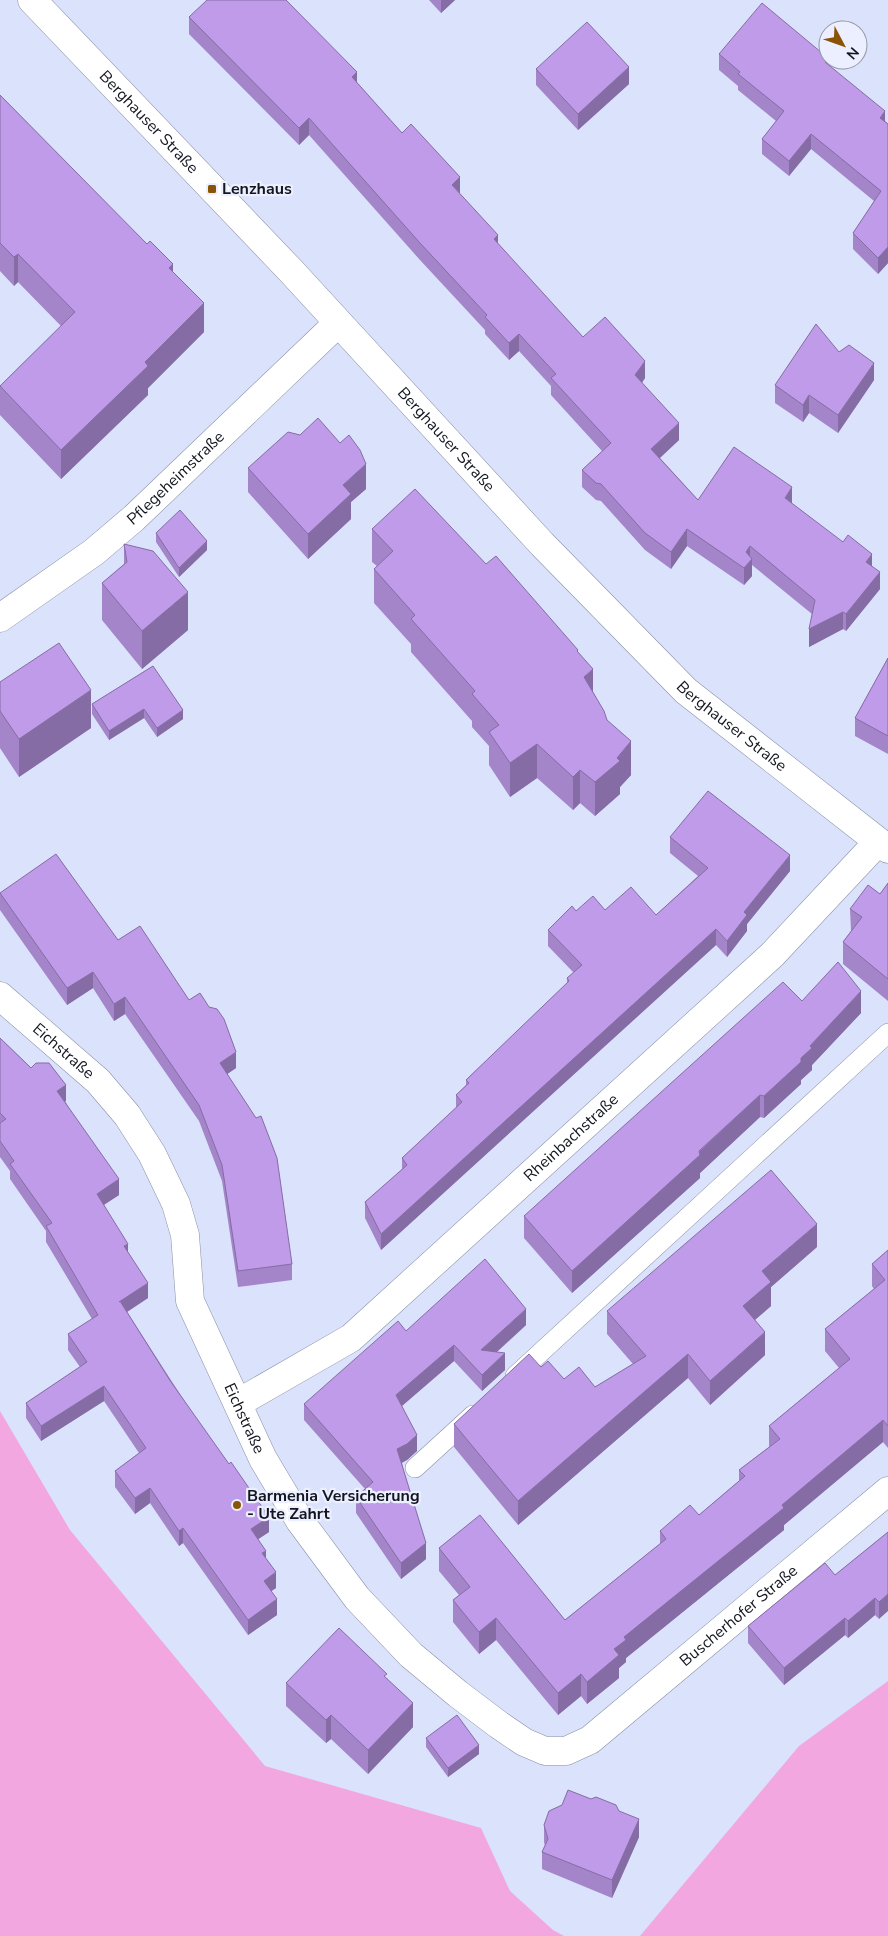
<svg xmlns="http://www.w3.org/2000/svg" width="888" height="1936" font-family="'Nunito Sans',sans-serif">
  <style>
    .green { fill: #f2a7e1 }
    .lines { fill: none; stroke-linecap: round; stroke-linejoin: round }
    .service-casing { stroke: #898fa6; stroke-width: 20 }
    .minor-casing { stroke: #898fa6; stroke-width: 29 }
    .tertiary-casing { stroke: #898fa6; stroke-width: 29 }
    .service { stroke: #fff; stroke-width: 19 }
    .minor { stroke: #fff; stroke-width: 28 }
    .tertiary { stroke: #fff; stroke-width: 28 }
    .wall { fill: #a485c9 }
    .shaded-wall { fill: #866ca4 }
    .building { fill: #bf9bea; stroke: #866ca4 }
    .poi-dot { fill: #8a5306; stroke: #ebefff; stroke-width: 2 }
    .labels { text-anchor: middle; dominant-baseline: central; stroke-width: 4.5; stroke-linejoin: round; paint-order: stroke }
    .street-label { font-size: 16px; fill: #14161f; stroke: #ebefff }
    .poi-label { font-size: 16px; font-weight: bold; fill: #14161f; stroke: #ebefff; text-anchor: start }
  </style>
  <rect width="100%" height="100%" fill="#dbe2fb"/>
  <g class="green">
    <polygon points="0,1411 70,1530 265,1766 481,1828 510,1891 553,1930 564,1936 0,1936"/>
    <polygon points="888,1681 888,1936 640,1936 799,1746"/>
  </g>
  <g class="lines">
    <defs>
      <g id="service">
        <polyline points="515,1376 888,1033"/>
        <polyline points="415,1468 473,1415"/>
      </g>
      <g id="minor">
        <path id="s1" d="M0 618 94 552 134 518 338 323"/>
        <path id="s2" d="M0 996 98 1081 127 1115 152 1154 176 1204 185 1235 190 1301 263 1459 300 1521 357 1598 411 1655 458 1694 499 1725 524 1742 545 1751H566L590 1740 888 1491"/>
        <path id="s3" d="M238 1403 351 1338 772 955 878 842"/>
      </g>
      <g id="tertiary">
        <path id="s4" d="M32 0 292 272 542 544 686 691 888 849"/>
      </g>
    </defs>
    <use href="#service" class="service-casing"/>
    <use href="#minor" class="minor-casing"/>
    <use href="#tertiary" class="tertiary-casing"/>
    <use href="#service" class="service"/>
    <use href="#minor" class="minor"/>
    <use href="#tertiary" class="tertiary"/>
  </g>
  <g class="wall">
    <polygon points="429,0 455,0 441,13"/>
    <polygon points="189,17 357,83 402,133 460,194 498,245 583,337 645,378 642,383 679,440 660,458 698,500 792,504 872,566 880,589 846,631 843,629 809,647 812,614 752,565 752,576 744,585 687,546 671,569 645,550 601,501 596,500 582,487 582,470 602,451 551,395 551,386 519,351 509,360 485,334 485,330 420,260 309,135 299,145 189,34"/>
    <polygon points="719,54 829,60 829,65 888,124 888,263 878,274 853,249 853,233 874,201 811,149 789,176 762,154 762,139 776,121 738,90 738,86 719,70"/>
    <polygon points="536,69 629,84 578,130 536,85"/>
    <polygon points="0,95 173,272 204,332 148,388 148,395 61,479 0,415 0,386 61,326 18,282 14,286 0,271"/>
    <polygon points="839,352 874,380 838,433 809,413 803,422 775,403 775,385"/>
    <polygon points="248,468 366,489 351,502 351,519 308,559 248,492"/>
    <polygon points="372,529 486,564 578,653 593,692 607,720 631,775 620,787 620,794 595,816 580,803 573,810 537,778 510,797 489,765 489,746 472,727 472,721 411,652 411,644 374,603 374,569 377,566 372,562"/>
    <polygon points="156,533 207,550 179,577 156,542"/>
    <polygon points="124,544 188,630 142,669 102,620 102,583 124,564"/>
    <polygon points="888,658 888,754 855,736 855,718"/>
    <polygon points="153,666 183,719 157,737 144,718 109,740 92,714 92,704"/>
    <polygon points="0,682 91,728 19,777 0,748"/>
    <polygon points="670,837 790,871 747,924 747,931 727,957 716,945 381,1250 365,1218 365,1202 402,1170 402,1158 456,1108 456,1095 466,1085 466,1080 567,984 567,978 574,973 548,946 548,930 576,911 605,910 656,915 698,876 670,853"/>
    <polygon points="888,883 888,1001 843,964 843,942 851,931 850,909 880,894"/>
    <polygon points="0,893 118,940 189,1000 236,1068 227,1074 292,1264 292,1280 238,1287 222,1181 199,1121 125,1014 114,1021 93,988 67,1005 0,910"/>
    <polygon points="802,1001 861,1013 812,1065 812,1070 801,1080 801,1084 764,1118 760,1117 700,1173 700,1178 572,1293 524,1238 524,1216"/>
    <polygon points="0,1038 66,1101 65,1101 119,1195 104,1205 128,1252 148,1298 127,1312 269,1532 258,1539 266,1558 276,1588 271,1591 277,1615 248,1635 183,1543 179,1546 150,1503 135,1514 115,1487 115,1471 139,1453 104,1401 41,1441 26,1418 26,1403 80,1367 68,1350 68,1334 92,1319 46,1242 46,1231 10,1179 10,1171 0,1157"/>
    <polygon points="817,1247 771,1287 771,1306 755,1320 765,1355 710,1405 688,1378 518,1525 454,1447 454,1424 541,1367 564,1379 595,1387 633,1364 607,1334 607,1311"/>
    <polygon points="888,1250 888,1448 883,1442 784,1525 784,1530 626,1658 626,1662 619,1668 619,1678 587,1704 581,1696 558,1715 496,1640 479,1654 453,1622 453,1600 459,1595 439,1571 439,1548 565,1620 660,1544 660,1531 699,1515 739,1481 739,1470 769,1447 769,1426 839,1368 825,1351 825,1329 874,1289 872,1286 872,1264"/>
    <polygon points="526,1325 497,1352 505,1370 482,1391 454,1361 402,1406 417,1451 407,1460 402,1463 426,1559 401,1579 356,1513 356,1497 365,1489 304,1420 304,1404 406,1331"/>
    <polygon points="888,1532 879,1619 875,1615 848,1638 845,1635 784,1685 748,1643 748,1626 835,1575"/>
    <polygon points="387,1678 413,1727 368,1774 331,1739 326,1743 286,1706 286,1683"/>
    <polygon points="426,1738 479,1754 448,1777 426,1747"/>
    <polygon points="619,1811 639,1837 612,1898 542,1869 542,1852 545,1846 544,1842 544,1825"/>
  </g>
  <g class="shaded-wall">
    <polygon points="441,0 455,0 441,13"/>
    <polygon points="828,59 829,60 829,74 825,62"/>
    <polygon points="629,67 629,84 578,130 578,114"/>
    <polygon points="357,72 357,89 352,77"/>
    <polygon points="885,111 885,127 880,118"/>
    <polygon points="309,118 309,135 299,145 299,128"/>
    <polygon points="811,134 811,149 789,176 789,161"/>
    <polygon points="460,177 460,194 452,185"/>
    <polygon points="498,235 498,252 494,239"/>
    <polygon points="888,247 888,263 878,274 878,258"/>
    <polygon points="18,254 18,282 14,286 14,257"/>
    <polygon points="173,264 173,293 169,268"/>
    <polygon points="204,303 204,332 148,388 148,395 61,479 61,450 145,362"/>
    <polygon points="519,334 519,351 509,360 509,343"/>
    <polygon points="645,361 645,378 635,392 635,375"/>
    <polygon points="874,363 874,380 838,433 838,415"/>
    <polygon points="809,395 809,413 803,422 803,405"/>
    <polygon points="679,423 679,440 651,466 651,449"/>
    <polygon points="366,464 366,489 351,502 351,519 308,559 308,534 343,485"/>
    <polygon points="792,487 792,504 785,498"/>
    <polygon points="687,529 687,546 671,569 671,552"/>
    <polygon points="207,541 207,550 179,577 179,568"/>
    <polygon points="750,546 750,561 752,559 752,576 744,585 744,568 746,552"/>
    <polygon points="872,554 872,571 866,562"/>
    <polygon points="880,572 880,589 846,631 846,614"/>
    <polygon points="188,592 188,630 142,669 142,631"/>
    <polygon points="843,612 843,629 809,647 809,629"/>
    <polygon points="593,669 593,702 584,677"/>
    <polygon points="91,690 91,728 19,777 19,739"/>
    <polygon points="144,709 144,718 109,740 109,731"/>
    <polygon points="183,710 183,719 157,737 157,728"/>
    <polygon points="631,741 631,775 620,787 620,794 595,816 595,782 617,758"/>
    <polygon points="537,744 537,778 510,797 510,763"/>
    <polygon points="580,770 580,803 573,810 573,777"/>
    <polygon points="790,855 790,871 747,924 747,931 727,957 727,941 744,912"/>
    <polygon points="716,929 716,945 381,1250 381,1234"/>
    <polygon points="93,972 93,988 67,1005 67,988"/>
    <polygon points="861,991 861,1013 812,1065 812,1070 801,1080 801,1084 764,1118 764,1096 801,1058 810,1046"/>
    <polygon points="125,997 125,1014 114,1021 114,1004"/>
    <polygon points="236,1052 236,1068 220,1079 220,1063"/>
    <polygon points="66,1085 66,1101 57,1106 57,1091"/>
    <polygon points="760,1095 760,1117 700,1173 700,1178 572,1293 572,1271"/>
    <polygon points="119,1179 119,1195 97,1209 97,1194"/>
    <polygon points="817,1224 817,1247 771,1287 771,1306 743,1330 743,1306 762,1271"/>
    <polygon points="128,1244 128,1260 124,1246"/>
    <polygon points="148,1283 148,1298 119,1317 119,1302"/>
    <polygon points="526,1309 526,1325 481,1366 481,1350"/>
    <polygon points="765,1332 765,1355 710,1405 710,1381"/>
    <polygon points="454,1345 454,1361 396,1411 396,1395"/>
    <polygon points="505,1353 505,1370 482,1391 482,1375"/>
    <polygon points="688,1354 688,1378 518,1525 518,1501"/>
    <polygon points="104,1386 104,1401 41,1441 41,1426"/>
    <polygon points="883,1420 883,1442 784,1525 784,1530 626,1658 626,1662 619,1668 619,1678 587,1704 587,1682 624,1637"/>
    <polygon points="417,1435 417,1451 407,1460 397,1465 397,1449"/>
    <polygon points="150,1488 150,1503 135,1514 135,1498"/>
    <polygon points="269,1517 269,1532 251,1544 251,1529"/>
    <polygon points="183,1528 183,1543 179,1546 179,1531"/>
    <polygon points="426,1543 426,1559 401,1579 401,1563"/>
    <polygon points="266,1551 266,1566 262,1553"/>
    <polygon points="276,1572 276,1588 264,1596 264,1581"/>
    <polygon points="888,1594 888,1611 879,1619 879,1602"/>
    <polygon points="875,1598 875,1615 848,1638 848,1621"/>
    <polygon points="277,1599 277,1615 248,1635 248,1620"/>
    <polygon points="496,1618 496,1640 479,1654 479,1632"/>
    <polygon points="845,1618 845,1635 784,1685 784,1668"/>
    <polygon points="581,1674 581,1696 558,1715 558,1693"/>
    <polygon points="413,1703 413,1727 368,1774 368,1750"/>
    <polygon points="331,1715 331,1739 326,1743 326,1720"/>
    <polygon points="479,1745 479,1754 448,1777 448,1768"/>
    <polygon points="639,1819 639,1837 612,1898 612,1880"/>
  </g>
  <g class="building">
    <polygon points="207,0 286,0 357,72 352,77 402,133 411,124 460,177 452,185 498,235 494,239 583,337 605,317 645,361 635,375 679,423 651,449 698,500 734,447 792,487 785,498 843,542 848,535 872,554 866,562 880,572 846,614 843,612 809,629 815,600 750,546 746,552 752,559 744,568 687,529 671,552 645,533 601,484 596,483 582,470 611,443 551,378 556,374 519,334 509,343 485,317 487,315 420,243 309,118 299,128 189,17"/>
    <polygon points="762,3 828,58 828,59 825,62 885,111 880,118 888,124 888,247 878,258 853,233 881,191 811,134 789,161 762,139 784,111 738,74 740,72 719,54"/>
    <polygon points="587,22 629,67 578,114 536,69"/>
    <polygon points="0,95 147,244 150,241 173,264 169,268 204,303 145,362 148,366 61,450 0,386 75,312 18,254 14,257 0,243"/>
    <polygon points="816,324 839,352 849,345 874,363 838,415 809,395 803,405 775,385"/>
    <polygon points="318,418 340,443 349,435 360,450 366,464 343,485 351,494 308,534 248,468 288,432 300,435"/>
    <polygon points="415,489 486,564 496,556 578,650 577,651 593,669 584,677 604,711 607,720 631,741 617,758 620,761 595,782 580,770 573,777 537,744 510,763 489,732 499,725 472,694 475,691 411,619 415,615 374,569 393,551 372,529"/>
    <polygon points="180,510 207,541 179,568 156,533"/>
    <polygon points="124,544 153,551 188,592 142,631 102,583 127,562"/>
    <polygon points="59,643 91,690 19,739 0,711 0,682"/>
    <polygon points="888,658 888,736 855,718"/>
    <polygon points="153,666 183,710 157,728 144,709 109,731 92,704"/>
    <polygon points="708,791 790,855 744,912 747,915 727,941 716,929 381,1234 365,1202 407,1165 402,1158 462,1102 456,1095 469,1083 466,1080 569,981 567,978 582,965 548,930 572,906 576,911 593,896 605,910 631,887 656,915 708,868 670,837"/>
    <polygon points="56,854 118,940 140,926 189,1000 200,993 209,1007 217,1009 224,1019 236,1052 220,1063 256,1118 261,1116 277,1158 292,1264 238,1271 222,1165 199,1105 125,997 114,1004 93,972 67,988 0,893"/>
    <polygon points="888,883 888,979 843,942 862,917 850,909 868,885 880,894"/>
    <polygon points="838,962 861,991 810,1046 812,1048 801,1058 801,1062 764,1096 760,1095 699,1151 700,1155 572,1271 524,1216 783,982 802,1001"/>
    <polygon points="0,1038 31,1068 36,1063 49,1063 66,1085 57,1091 119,1179 97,1194 128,1244 124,1246 148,1283 119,1302 120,1301 171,1382 229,1464 231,1462 269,1517 251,1529 266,1551 262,1553 276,1572 264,1581 277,1599 248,1620 183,1528 179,1531 150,1488 135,1498 115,1471 146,1448 104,1386 41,1426 26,1403 87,1362 68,1334 98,1315 46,1226 52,1223 10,1164 14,1161 0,1141 0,1123 6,1119 0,1113"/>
    <polygon points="771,1170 817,1224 762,1271 771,1282 743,1306 765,1332 710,1381 688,1354 518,1501 454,1424 529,1354 541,1367 548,1361 564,1379 579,1367 595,1387 646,1356 607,1311"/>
    <polygon points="888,1250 888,1426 883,1420 782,1505 784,1508 624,1637 626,1640 614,1649 619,1655 587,1682 581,1674 558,1693 496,1618 479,1632 453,1600 470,1587 439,1548 480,1515 565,1620 666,1539 660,1531 690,1505 699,1515 745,1476 739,1470 780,1439 769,1426 850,1359 825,1329 885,1280 872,1264"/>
    <polygon points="485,1259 526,1309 481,1350 505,1353 482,1375 454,1345 396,1395 417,1435 407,1444 397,1449 426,1543 401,1563 356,1497 373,1482 304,1404 398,1321 406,1331"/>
    <polygon points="888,1532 888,1594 879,1602 875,1598 848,1621 845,1618 784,1668 748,1626 825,1563 835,1575"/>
    <polygon points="339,1628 387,1674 384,1676 413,1703 368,1750 331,1715 326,1720 286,1683"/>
    <polygon points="457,1715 479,1745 448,1768 426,1738"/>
    <polygon points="568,1790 591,1799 596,1797 616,1805 619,1811 639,1819 612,1880 542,1852 548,1839 544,1825 549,1811 562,1805"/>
  </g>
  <g class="poi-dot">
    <rect x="207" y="184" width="10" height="10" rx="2.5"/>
    <circle cx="237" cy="1505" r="5"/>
  </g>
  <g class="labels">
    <g class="street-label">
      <text stroke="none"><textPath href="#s4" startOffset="169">Berghauser Straße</textPath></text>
      <text stroke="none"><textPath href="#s4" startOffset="604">Berghauser Straße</textPath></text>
      <text stroke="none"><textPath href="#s1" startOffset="225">Pflegeheimstraße</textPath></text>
      <text stroke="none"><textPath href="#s4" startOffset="1009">Berghauser Straße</textPath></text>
      <text stroke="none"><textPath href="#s2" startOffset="84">Eichstraße</textPath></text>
      <text stroke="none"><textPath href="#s3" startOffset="428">Rheinbachstraße</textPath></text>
      <text stroke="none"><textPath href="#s2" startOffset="504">Eichstraße</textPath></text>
      <text stroke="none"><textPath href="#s2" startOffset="1202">Buscherhofer Straße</textPath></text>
    </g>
    <g class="poi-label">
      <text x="222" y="189">Lenzhaus</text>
      <text x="247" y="1496">Barmenia Versicherung<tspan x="247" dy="18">- Ute Zahrt</tspan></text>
    </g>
  </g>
  <g transform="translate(843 45) rotate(131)"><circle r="24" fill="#ebefff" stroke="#9598a5"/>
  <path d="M0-4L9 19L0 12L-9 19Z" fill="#8a5306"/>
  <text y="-8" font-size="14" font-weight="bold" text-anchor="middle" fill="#14161f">N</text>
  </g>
</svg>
